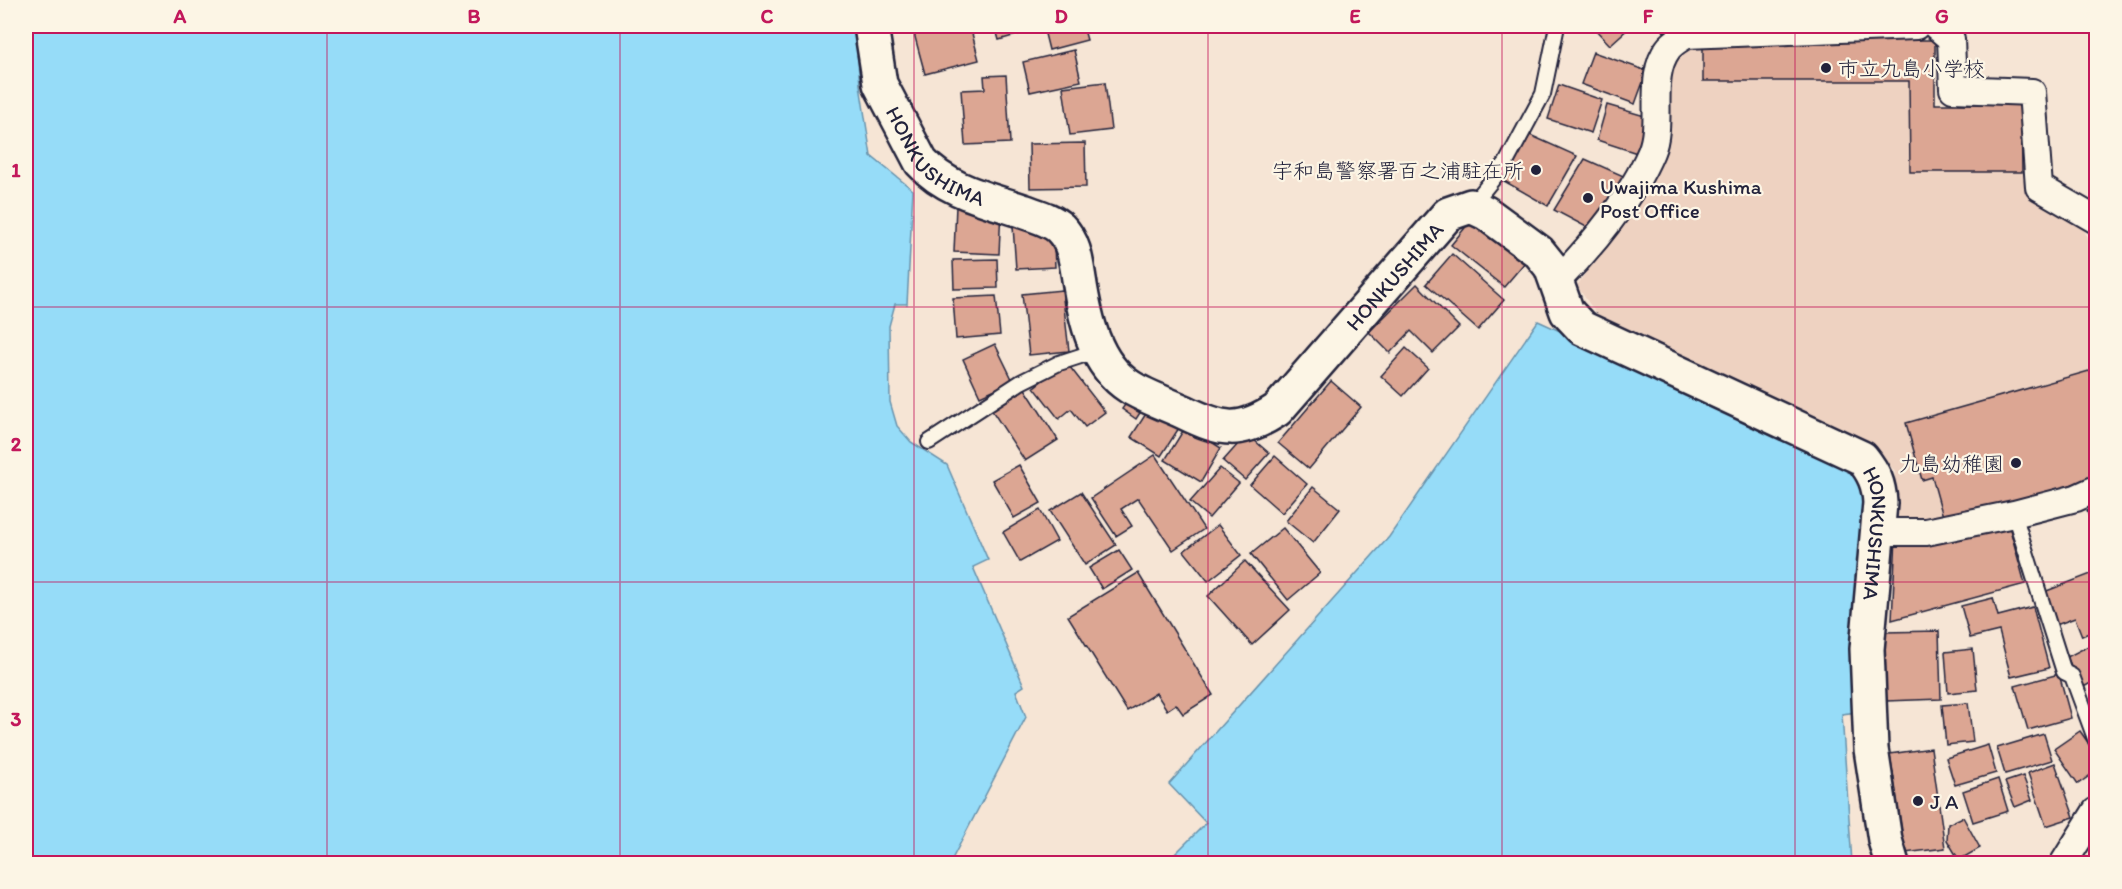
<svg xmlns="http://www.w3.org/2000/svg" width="2122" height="889" font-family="Itim,'Klee One',sans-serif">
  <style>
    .built { fill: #eed2c1 }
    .water { fill: #96dcf8; stroke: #6892ac; stroke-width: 1.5 }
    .building { fill: #dca693; stroke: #22223b; stroke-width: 1.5 }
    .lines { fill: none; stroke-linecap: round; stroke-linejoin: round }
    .lane-casing { stroke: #22223b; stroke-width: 18 }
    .street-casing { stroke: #22223b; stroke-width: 30 }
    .secondary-casing { stroke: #22223b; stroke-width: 38 }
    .lane { stroke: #fcf5e5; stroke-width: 14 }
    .street { stroke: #fcf5e5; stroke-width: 26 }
    .secondary { stroke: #fcf5e5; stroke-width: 33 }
    .grid { fill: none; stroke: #c2185b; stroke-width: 1.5; stroke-opacity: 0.55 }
    .poi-dot { fill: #22223b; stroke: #fcf5e5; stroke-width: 2 }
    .labels { text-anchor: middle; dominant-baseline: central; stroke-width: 4.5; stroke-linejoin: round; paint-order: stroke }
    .poi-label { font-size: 21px; fill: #22223b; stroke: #fcf5e5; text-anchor: start }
    .street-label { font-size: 21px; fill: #22223b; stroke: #fcf5e5 }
    .neatline { fill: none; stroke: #c2185b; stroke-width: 2 }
    .grid-label { font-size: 20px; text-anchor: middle; font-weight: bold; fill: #c2185b }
  </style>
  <rect width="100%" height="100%" fill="#f6e5d5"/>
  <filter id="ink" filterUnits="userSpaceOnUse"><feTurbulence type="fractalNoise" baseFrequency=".0167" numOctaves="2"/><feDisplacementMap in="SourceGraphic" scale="12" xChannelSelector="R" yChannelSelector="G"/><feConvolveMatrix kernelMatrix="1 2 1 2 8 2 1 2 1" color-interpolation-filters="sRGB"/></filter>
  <g filter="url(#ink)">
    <polygon class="built" points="1703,40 1935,40 1935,104 2021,104 2036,198 2080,220 2096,259 2096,478 1944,520 1894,524 1895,471 1867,441 1600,319 1577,286 1662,157 1668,76 1681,53"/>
    <g class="water">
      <polygon points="26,26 855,26 860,85 871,156 913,190 907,304 895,304 889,326 890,402 897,426 911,442 947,465 988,560 973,567 1024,686 1016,691 1026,717 950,863 26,863"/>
      <polygon points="1538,321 1847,461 1864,489 1850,647 1857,712 1842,714 1852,863 1165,864 1206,823 1169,784 1389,537"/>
    </g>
    <g class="building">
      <polygon points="912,26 970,26 979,60 925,74"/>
      <polygon points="995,26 1036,26 1037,29 999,40"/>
      <polygon points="1043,26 1083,26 1087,40 1049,50"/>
      <polygon points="1592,26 1631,26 1610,45"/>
      <polygon points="1661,26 1677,26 1664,32"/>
      <polygon points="1703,40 1935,40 1935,104 2021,104 2022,172 1910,172 1909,81 1703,81"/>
      <polygon points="1074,50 1081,81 1030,92 1023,62"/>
      <polygon points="1593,52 1647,71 1635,104 1581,84"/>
      <polygon points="1006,75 1010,143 965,145 961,90 985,89 984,76"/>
      <polygon points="1105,82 1111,130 1070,135 1063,87"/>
      <polygon points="1559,85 1602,100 1591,133 1548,119"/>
      <polygon points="1607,105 1648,117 1637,153 1597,140"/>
      <polygon points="1530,135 1577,156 1548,206 1504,181"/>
      <polygon points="1085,143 1086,187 1030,188 1029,144"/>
      <polygon points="1585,159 1628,178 1594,231 1554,210"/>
      <polygon points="956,206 1001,208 999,254 954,252"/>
      <polygon points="1473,218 1526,261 1504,287 1451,245"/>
      <polygon points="1053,224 1055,267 1016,269 1013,226"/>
      <polygon points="1452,254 1504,300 1478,330 1426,284"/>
      <polygon points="997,259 998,288 954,289 953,260"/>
      <polygon points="1417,284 1459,327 1433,353 1411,331 1390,353 1369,332"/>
      <polygon points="1062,290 1069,351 1029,355 1022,294"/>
      <polygon points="996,296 1000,335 956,339 953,298"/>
      <polygon points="995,344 1013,381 980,396 963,359"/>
      <polygon points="1406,348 1428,368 1403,396 1381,376"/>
      <polygon points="1066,362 1105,412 1085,427 1071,409 1059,419 1034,387"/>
      <polygon points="2096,369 2096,478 1944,520 1932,477 1922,480 1906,423"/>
      <polygon points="1331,381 1361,407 1309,469 1278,443"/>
      <polygon points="1024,387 1058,440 1025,461 991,409"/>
      <polygon points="1131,396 1145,405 1136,419 1122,409"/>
      <polygon points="1149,409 1179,428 1161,456 1131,437"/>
      <polygon points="1186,426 1221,448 1201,482 1165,460"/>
      <polygon points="1247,434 1269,453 1245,480 1223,461"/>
      <polygon points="1155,455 1204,529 1173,550 1138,498 1121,509 1132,526 1116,536 1091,498"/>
      <polygon points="1275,456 1307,484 1282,513 1250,485"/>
      <polygon points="1019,465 1041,503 1014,518 992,480"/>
      <polygon points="1220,468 1239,483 1209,518 1190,502"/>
      <polygon points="1313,487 1340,509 1313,543 1286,521"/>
      <polygon points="1081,492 1116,545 1085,565 1050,511"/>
      <polygon points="2096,508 2096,537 2087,511"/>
      <polygon points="1040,510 1057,541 1020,562 1003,532"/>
      <polygon points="2008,522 2025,584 1892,620 1896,537"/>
      <polygon points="1218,525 1241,555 1208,581 1184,551"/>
      <polygon points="1283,528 1320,573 1288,600 1251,554"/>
      <polygon points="1119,550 1132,570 1102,589 1089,568"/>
      <polygon points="1245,561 1290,610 1252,645 1208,596"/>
      <polygon points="2096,572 2096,630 2082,636 2075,618 2056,625 2044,592"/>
      <polygon points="1138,573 1213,695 1183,714 1176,704 1167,710 1156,693 1127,711 1068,616"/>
      <polygon points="1993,598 1998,616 2033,607 2049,668 2011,677 1999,631 1970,638 1961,606"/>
      <polygon points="1939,631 1941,699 1886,701 1884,632"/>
      <polygon points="2096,642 2096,680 2082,688 2067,657"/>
      <polygon points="1973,649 1977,690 1948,693 1945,652"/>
      <polygon points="2059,674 2071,718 2028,730 2015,686"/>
      <polygon points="1968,703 1973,742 1946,745 1942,705"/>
      <polygon points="2080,731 2096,754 2096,771 2078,784 2054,749"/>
      <polygon points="2044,734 2052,760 2005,774 1997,748"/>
      <polygon points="1988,745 1996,773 1955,785 1946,758"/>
      <polygon points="1931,748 1945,848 1905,853 1890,754"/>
      <polygon points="2055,763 2074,817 2046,826 2028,773"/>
      <polygon points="2023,776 2032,800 2015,807 2005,782"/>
      <polygon points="1998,779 2008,811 1973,822 1963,791"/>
      <polygon points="1963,817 1980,848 1959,860 1947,840 1948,824"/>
      <polygon points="2088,857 2096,863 2096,864 2084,864"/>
    </g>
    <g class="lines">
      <defs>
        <g id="lane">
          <polyline points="1471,206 1506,163 1543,94 1557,26"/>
          <polyline points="929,442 1021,382 1059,363 1099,350"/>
          <polyline points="2014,514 2064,672 2072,676 2096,741"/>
        </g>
        <g id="street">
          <polyline points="1936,26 1951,39 1953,89 2032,92 2039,187 2096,220"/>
          <path d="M1557 281C1591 247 1632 197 1651 152 1664 121 1647 77 1668 49 1672 43 1680 39 1686 35L1916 26"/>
          <polyline points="1878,532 1926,532 2014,514 2076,498 2096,489"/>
          <polyline points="2063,864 2096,811"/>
        </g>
        <g id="secondary">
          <path id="s1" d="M871 26 880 84 921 162C947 191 988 199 1023 211 1036 216 1050 219 1060 228 1074 242 1076 260 1079 279 1085 318 1094 364 1130 387 1146 397 1167 404 1184 412 1223 431 1240 434 1277 410L1448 214 1471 206 1486 213 1539 252 1551 267 1567 312 1582 328 1862 458C1874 473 1879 484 1880 503L1867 649 1871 749 1885 840 1892 864"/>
        </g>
      </defs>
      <use href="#lane" class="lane-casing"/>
      <use href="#street" class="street-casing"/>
      <use href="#secondary" class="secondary-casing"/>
      <use href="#lane" class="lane"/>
      <use href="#street" class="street"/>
      <use href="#secondary" class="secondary"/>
    </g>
  </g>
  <path class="grid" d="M327 26V864M620 26V864M914 26V864M1208 26V864M1502 26V864M1795 26V864M26 307H2096M26 582H2096"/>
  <g class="poi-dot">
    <circle cx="1826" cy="68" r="6"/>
    <circle cx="1536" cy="170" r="6"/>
    <circle cx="1588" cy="198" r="6"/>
    <circle cx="2016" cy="463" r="6"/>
    <circle cx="1918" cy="801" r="6"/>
  </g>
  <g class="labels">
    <g class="poi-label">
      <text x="1838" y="68">市立九島小学校</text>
      <text x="1524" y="170" text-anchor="end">宇和島警察署百之浦駐在所</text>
      <text x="1600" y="186">Uwajima Kushima<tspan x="1600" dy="24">Post Office</tspan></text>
      <text x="2004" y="463" text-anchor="end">九島幼稚園</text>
      <text x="1930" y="801">J A</text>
    </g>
    <g class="street-label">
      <text stroke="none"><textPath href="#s1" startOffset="153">HONKUSHIMA</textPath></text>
      <text stroke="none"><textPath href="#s1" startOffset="818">HONKUSHIMA</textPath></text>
      <text stroke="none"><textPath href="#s1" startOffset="1484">HONKUSHIMA</textPath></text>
    </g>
  </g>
  <rect width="2122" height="889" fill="none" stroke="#fcf5e5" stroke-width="66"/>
  <rect x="33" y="33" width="2056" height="823" class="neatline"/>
  <g class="grid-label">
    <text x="180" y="23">A</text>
    <text x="474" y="23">B</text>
    <text x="767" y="23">C</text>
    <text x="1061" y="23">D</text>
    <text x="1355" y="23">E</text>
    <text x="1648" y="23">F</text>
    <text x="1942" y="23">G</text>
    <text x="16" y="177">1</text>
    <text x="16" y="451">2</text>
    <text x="16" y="726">3</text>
  </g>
</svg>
